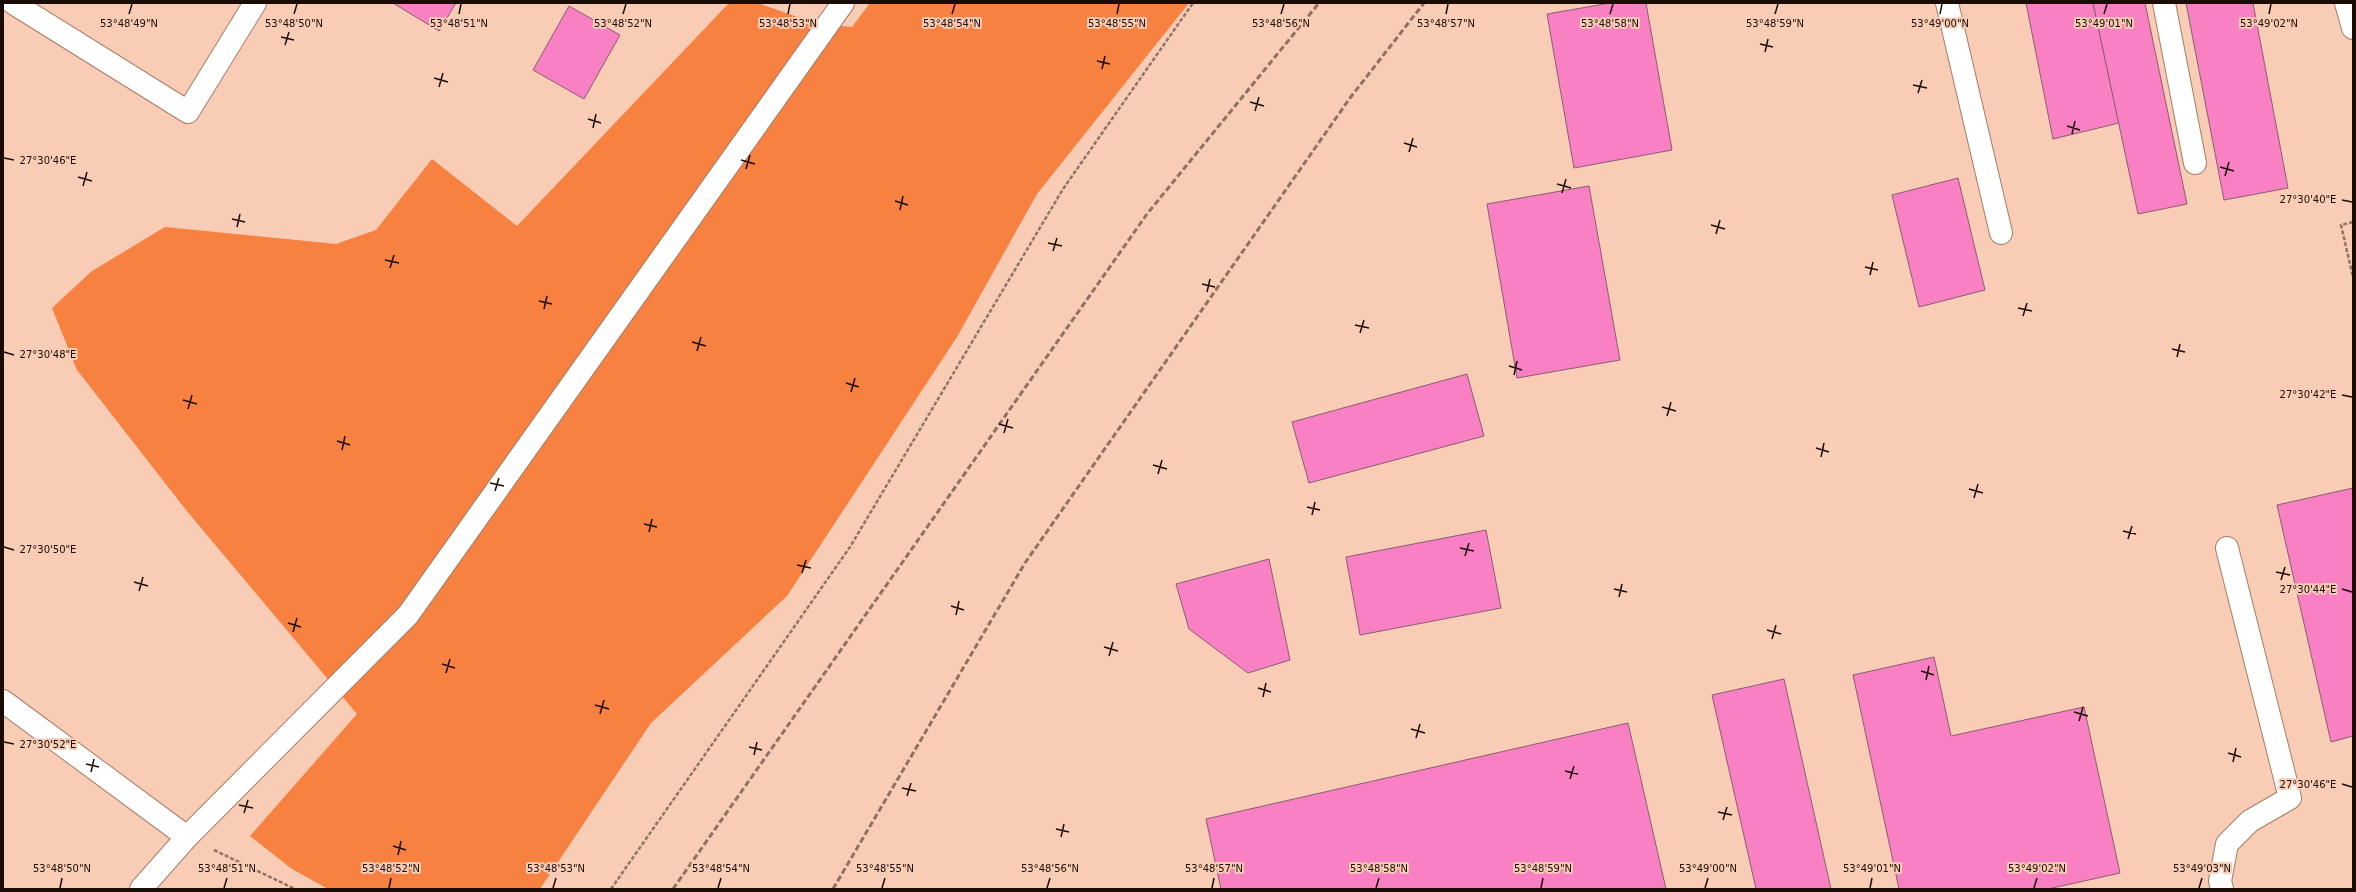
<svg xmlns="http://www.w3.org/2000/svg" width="2356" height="892" font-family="'DejaVu Sans',sans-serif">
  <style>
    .forest { fill: #f68140 }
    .building { fill: #f981c3; stroke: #865e72 }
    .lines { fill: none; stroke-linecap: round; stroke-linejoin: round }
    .minor-casing { stroke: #a57c68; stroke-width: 24 }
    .path { stroke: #927465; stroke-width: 2.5; stroke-dasharray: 4 2; stroke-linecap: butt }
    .minor { stroke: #fff; stroke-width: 22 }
    .rail { stroke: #907162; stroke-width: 3; stroke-dasharray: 6 3; stroke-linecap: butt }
    .ticks { fill: none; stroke: #1a0c05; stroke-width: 1.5 }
    .ticks-label { font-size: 10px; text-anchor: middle; fill: #1a0c05; stroke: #f9ccb6; stroke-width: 4; stroke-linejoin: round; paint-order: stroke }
  </style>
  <rect width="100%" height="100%" fill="#f9ccb6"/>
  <polygon class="forest" points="729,3 758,3 817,24 852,27 870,3 1189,3 1037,194 957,337 787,596 651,723 540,889 328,889 292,869 250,836 357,714 186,510 77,370 52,308 92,271 165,227 336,244 376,230 432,159 517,226"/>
  <g class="building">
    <polygon points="393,3 456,3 439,31"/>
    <polygon points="1610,3 1646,3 1672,150 1574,168 1547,14"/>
    <polygon points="2026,3 2093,3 2119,123 2053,139"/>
    <polygon points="2093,3 2145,3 2187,204 2138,214"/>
    <polygon points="2186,3 2253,3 2288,188 2224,200"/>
    <polygon points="569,6 620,35 584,99 533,70"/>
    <polygon points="1958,178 1985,290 1919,307 1892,195"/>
    <polygon points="1589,186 1620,360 1517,378 1487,204"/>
    <polygon points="1467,374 1484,436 1309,483 1292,422"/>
    <polygon points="2353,488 2353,736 2331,742 2277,505"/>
    <polygon points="1486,530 1501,608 1360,635 1346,557"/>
    <polygon points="1269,559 1290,660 1248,673 1189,629 1176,584"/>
    <polygon points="1934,657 1951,736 2084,707 2120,873 2048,889 1899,889 1853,675"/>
    <polygon points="1784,679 1831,889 1756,889 1712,695"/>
    <polygon points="1628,723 1666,889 1221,889 1206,819"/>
  </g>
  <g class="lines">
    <defs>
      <g id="minor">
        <polyline points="13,3 188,112 255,3"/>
        <polyline points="1947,3 2001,233"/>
        <polyline points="2164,3 2195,163"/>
        <polyline points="2346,3 2353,28"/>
        <polyline points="3,701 187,837"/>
        <polyline points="141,889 187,837 408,615 843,3"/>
        <polyline points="2222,889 2220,881 2227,844 2250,821 2290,798 2227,548"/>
      </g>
    </defs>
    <use href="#minor" class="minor-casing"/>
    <g class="path">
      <polyline points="2353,222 2341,225 2353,277"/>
      <polyline points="214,850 295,889"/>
      <polyline points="611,889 850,547 1063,189 1193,3"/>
    </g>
    <use href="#minor" class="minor"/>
    <g class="rail">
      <polyline points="673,889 1147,214 1319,3"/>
      <polyline points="833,889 1025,563 1350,98 1424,3"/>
    </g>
  </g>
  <path class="ticks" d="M129 14 132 4M294 14 297 4M459 14 461 4M623 14 626 4M788 14 790 4M952 14 955 4M1117 14 1119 4M1281 14 1284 4M1446 14 1448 4M1610 14 1613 4M1775 14 1778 4M1940 14 1942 4M2104 14 2107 4M2269 14 2271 4M281 37 294 40M1760 44 1773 47M285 45 289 32M1765 52 1768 39M1097 61 1110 64M1102 69 1105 56M434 78 448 82M1913 85 1927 88M439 87 443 73M1918 93 1922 80M1250 102 1264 106M1255 111 1259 97M588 119 601 123M2067 126 2080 130M593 128 596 114M2072 134 2075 121M1404 143 1417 147M1409 152 1413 138M4 158 14 160M741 160 755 164M2220 167 2234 171M746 169 750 155M2225 176 2229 162M78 177 92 181M1557 184 1571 188M83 186 87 172M1562 193 1566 179M2342 200 2352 202M895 201 908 205M900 210 903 196M232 219 245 222M1711 225 1725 229M237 227 240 214M1716 234 1720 220M1048 243 1062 246M1053 251 1057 238M385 260 399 263M1865 267 1878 270M390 268 394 255M1870 275 1873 262M1202 284 1215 287M1207 292 1210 279M539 301 552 304M2018 308 2032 311M544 309 547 296M2023 316 2027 303M1355 325 1369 328M1360 333 1364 320M692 342 706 346M2172 349 2185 352M697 351 701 337M4 352 14 355M2177 357 2180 344M1509 366 1522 370M1514 375 1517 361M846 383 859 387M851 392 855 378M2342 395 2352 397M183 400 197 404M1662 407 1676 411M188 409 192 395M1667 416 1671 402M999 424 1013 428M1004 433 1008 419M337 441 350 445M1816 448 1829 452M342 450 345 436M1821 457 1824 443M1153 465 1167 469M1158 474 1162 460M490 483 504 486M1969 489 1983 493M495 491 499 478M1974 498 1978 484M1307 507 1320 510M1312 515 1315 502M644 524 657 527M2123 531 2136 534M649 532 652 519M2128 539 2132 526M4 547 14 550M1460 548 1474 551M1465 556 1469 543M797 565 811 568M2276 572 2290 575M802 573 806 560M2281 580 2285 567M134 582 148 586M1614 589 1627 592M2342 589 2352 592M139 591 143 577M1619 597 1622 584M951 606 964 610M956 615 959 601M288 623 301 627M1767 630 1781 634M293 632 297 618M1772 639 1776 625M1104 647 1118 651M1109 656 1113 642M442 664 455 668M1921 671 1934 675M446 673 450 659M1926 680 1929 666M1258 688 1271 692M1263 697 1266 683M595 705 609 709M2074 712 2088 716M600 714 604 700M2079 721 2083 707M1411 729 1425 733M1416 738 1420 724M4 742 14 744M749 747 762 750M2228 753 2241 757M754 755 757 742M2233 762 2236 748M86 764 99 767M1565 771 1578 774M91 772 94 759M1570 779 1574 766M2342 784 2352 787M902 788 916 791M907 796 911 783M239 805 253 808M1718 812 1732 815M244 813 248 800M1723 820 1727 807M1056 829 1069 832M1061 837 1064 824M393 846 406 850M398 855 401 841M60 888 62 878M224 888 227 878M389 888 391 878M553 888 556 878M718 888 721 878M882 888 885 878M1047 888 1050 878M1212 888 1214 878M1376 888 1379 878M1541 888 1543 878M1705 888 1708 878M1870 888 1872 878M2034 888 2037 878M2199 888 2202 878"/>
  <g class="ticks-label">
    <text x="129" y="27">53°48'49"N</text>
    <text x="294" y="27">53°48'50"N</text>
    <text x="459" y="27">53°48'51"N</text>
    <text x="623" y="27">53°48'52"N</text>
    <text x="788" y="27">53°48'53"N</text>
    <text x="952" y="27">53°48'54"N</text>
    <text x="1117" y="27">53°48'55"N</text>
    <text x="1281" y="27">53°48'56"N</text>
    <text x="1446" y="27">53°48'57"N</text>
    <text x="1610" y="27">53°48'58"N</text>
    <text x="1775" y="27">53°48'59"N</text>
    <text x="1940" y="27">53°49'00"N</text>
    <text x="2104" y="27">53°49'01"N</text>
    <text x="2269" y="27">53°49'02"N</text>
    <text x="48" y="164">27°30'46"E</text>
    <text x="2308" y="203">27°30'40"E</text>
    <text x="48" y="358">27°30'48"E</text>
    <text x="2308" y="398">27°30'42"E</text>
    <text x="48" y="553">27°30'50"E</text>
    <text x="2308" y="593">27°30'44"E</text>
    <text x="48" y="748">27°30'52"E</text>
    <text x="2308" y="788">27°30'46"E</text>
    <text x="62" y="872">53°48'50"N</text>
    <text x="227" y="872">53°48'51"N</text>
    <text x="391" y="872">53°48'52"N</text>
    <text x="556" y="872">53°48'53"N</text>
    <text x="721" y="872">53°48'54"N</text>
    <text x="885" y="872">53°48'55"N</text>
    <text x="1050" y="872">53°48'56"N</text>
    <text x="1214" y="872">53°48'57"N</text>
    <text x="1379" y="872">53°48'58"N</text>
    <text x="1543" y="872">53°48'59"N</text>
    <text x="1708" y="872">53°49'00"N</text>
    <text x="1872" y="872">53°49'01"N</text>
    <text x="2037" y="872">53°49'02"N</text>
    <text x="2202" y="872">53°49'03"N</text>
  </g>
  <rect width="2356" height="892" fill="none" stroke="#1a0c05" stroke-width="8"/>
</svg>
